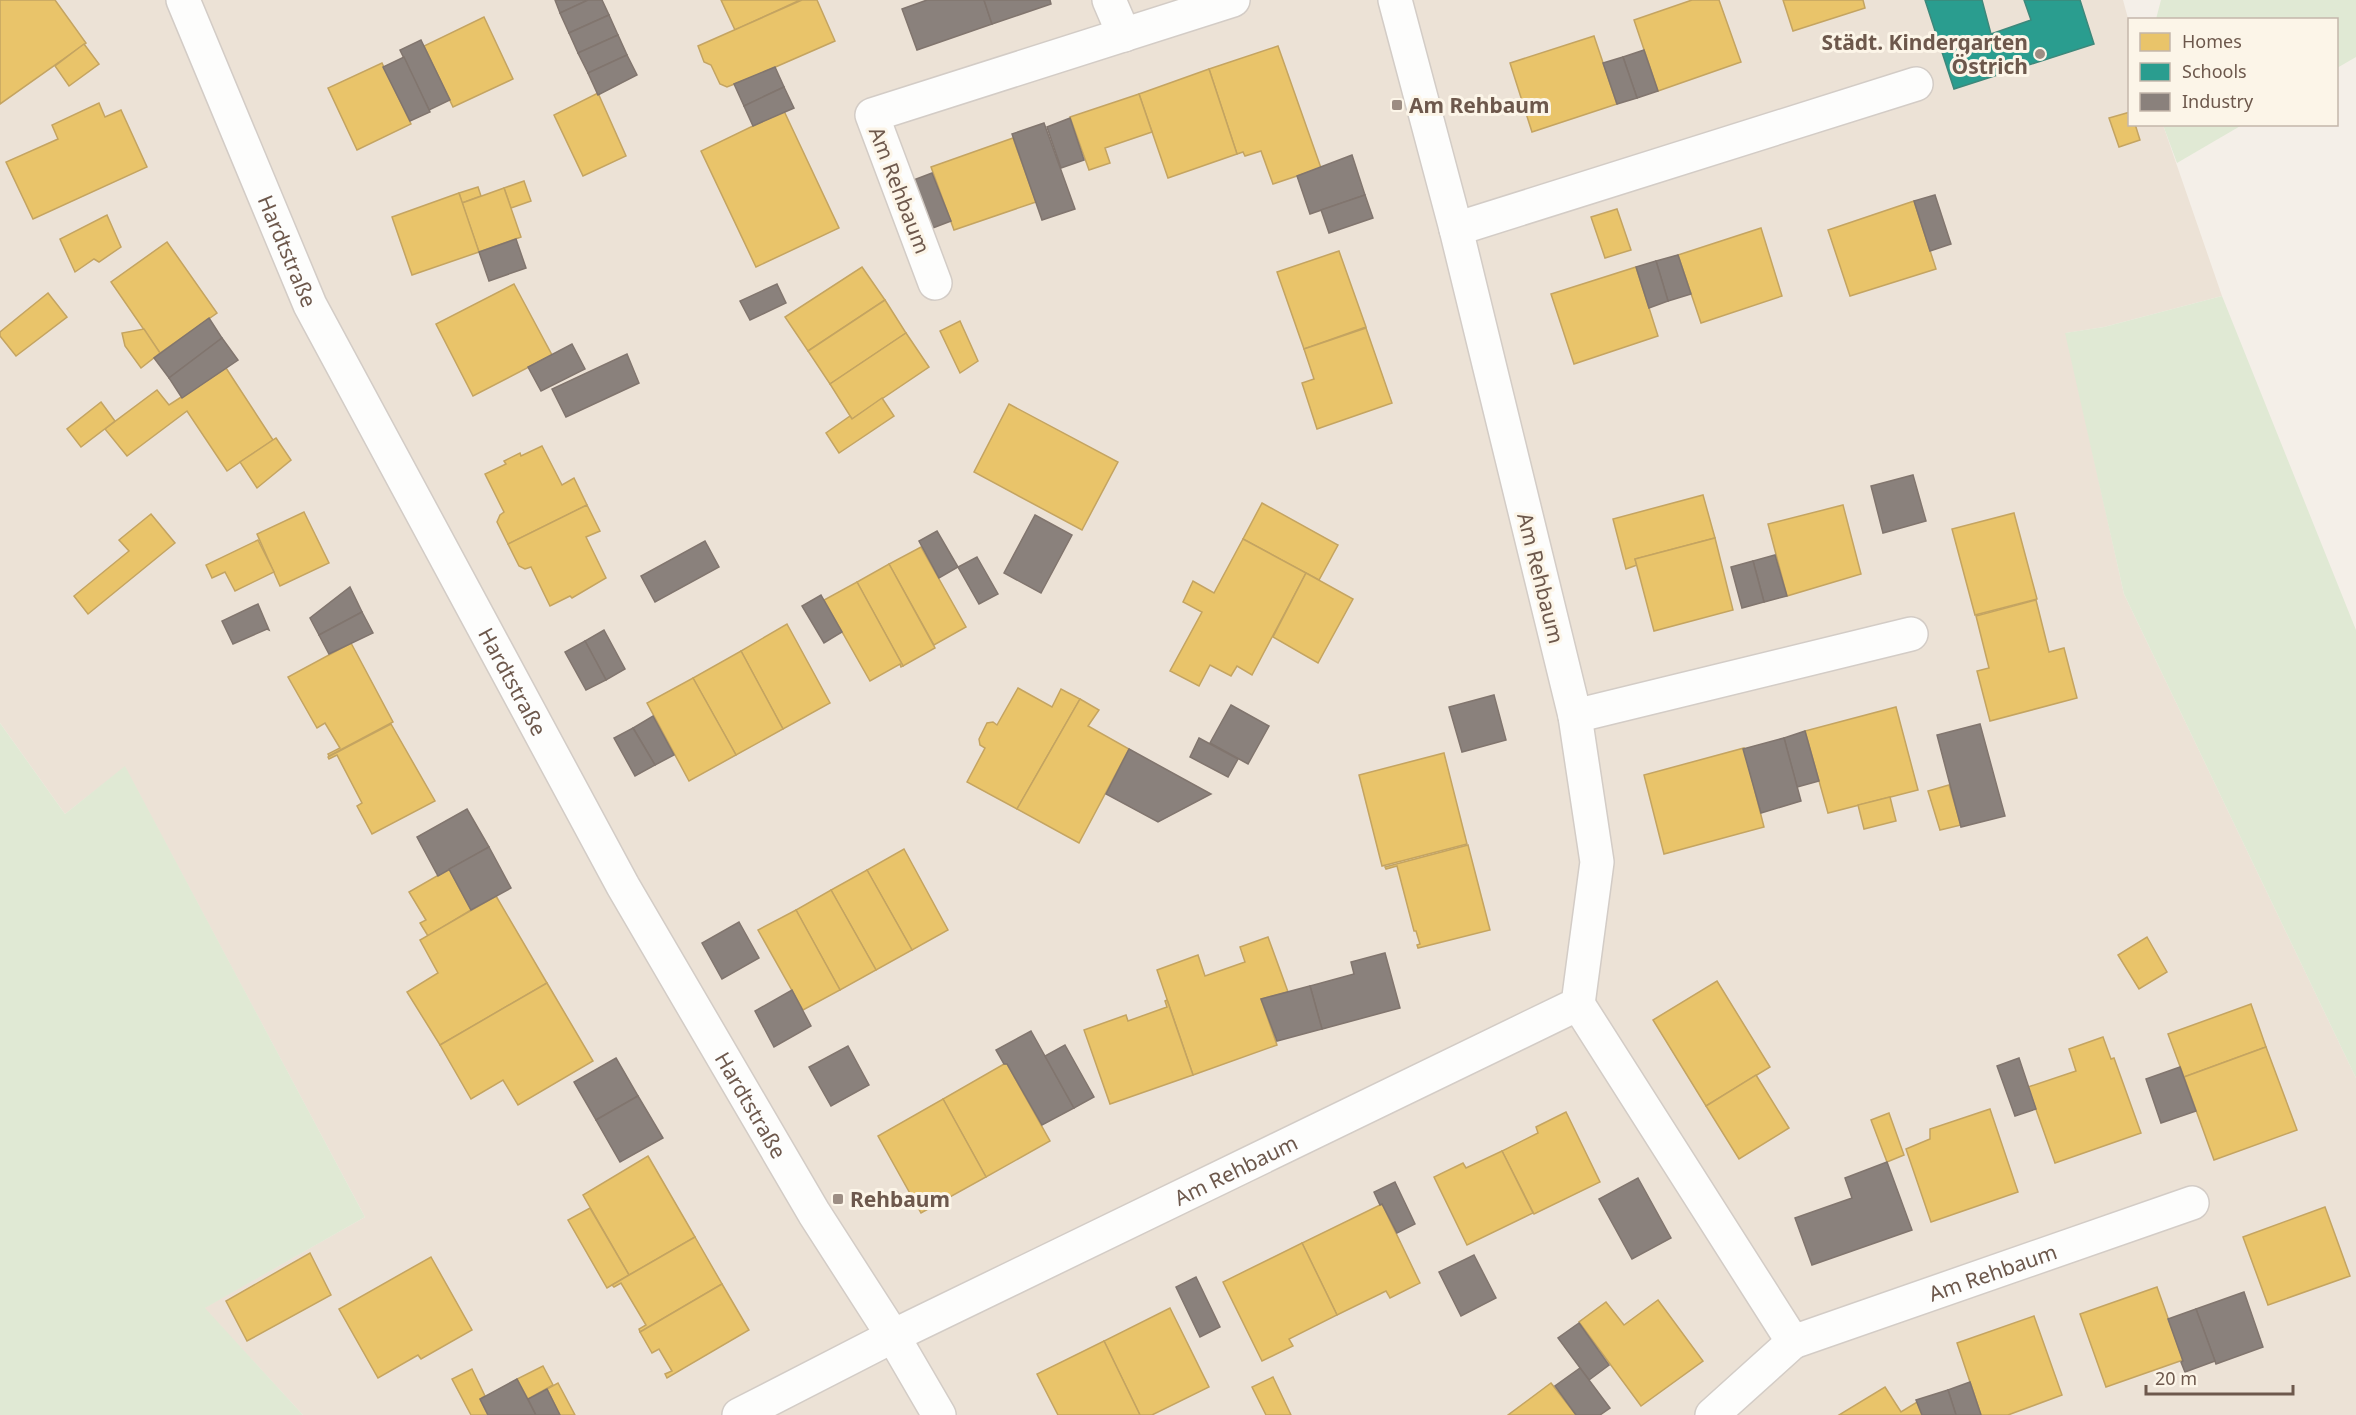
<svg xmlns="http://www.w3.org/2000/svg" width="2356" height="1415" font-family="'Noto Sans',sans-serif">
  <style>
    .residential { fill: #ece2d6 }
    .green { fill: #e0e9d4 }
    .homes { fill: #e9c46a; stroke: #c4a461; stroke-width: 1.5 }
    .schools { fill: #2a9d8f; stroke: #3e887b; stroke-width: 1.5 }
    .industry { fill: #8a817c; stroke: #81756e; stroke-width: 1.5 }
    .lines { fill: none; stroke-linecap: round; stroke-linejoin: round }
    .minor-casing { stroke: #d3ccc6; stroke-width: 36 }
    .minor { stroke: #fdfdfc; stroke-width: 33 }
    .poi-dot { fill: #9c8d83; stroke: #fcf5e8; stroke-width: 2 }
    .labels { text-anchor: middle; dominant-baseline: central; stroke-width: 6; stroke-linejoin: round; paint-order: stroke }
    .poi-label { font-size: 21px; font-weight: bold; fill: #6d584c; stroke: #fcf5e8; text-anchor: start }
    .street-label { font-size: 21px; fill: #6d584c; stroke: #fcf5e8 }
  </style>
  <rect width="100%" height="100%" fill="#f4efe8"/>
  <polygon class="residential" points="0,0 2123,0 2129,22 2130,124 2163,125 2222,296 2104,327 2066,333 2124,594 2356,1078 2356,1415 303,1415 204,1308 365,1217 125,767 65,814 0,723"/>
  <g class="green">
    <polygon points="2161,0 2356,0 2356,57 2337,68 2336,20 2156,19"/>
    <polygon points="2163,125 2163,124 2242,125 2177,163"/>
    <polygon points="2222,296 2356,630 2356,1078 2124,594 2065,333 2104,327"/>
    <polygon points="0,723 65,814 125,766 365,1217 205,1308 303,1415 0,1415"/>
  </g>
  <g class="homes">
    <polygon points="0,0 55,0 86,43 0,104"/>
    <polygon points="721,0 800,0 735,30"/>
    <polygon points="802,0 817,0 835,41 755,76 727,87 720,84 711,65 704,62 698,46"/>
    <polygon points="1692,0 1719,0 1741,62 1658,91 1634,20"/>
    <polygon points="1783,0 1863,0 1865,8 1793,31"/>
    <polygon points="484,17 513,79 453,107 424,46"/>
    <polygon points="1594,36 1617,104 1532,132 1510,63"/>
    <polygon points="84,44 99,64 69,86 55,66"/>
    <polygon points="1278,46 1321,168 1273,184 1261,151 1245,156 1243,152 1237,154 1209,69"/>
    <polygon points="382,63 411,124 357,150 328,88"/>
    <polygon points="1209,69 1237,154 1168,178 1139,94"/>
    <polygon points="598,93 626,156 583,176 554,115"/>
    <polygon points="1139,94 1152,132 1105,148 1110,163 1089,170 1070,117"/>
    <polygon points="99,103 105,117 121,110 147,167 33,219 6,162 58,139 52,125"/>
    <polygon points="784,111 839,228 756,267 701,151"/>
    <polygon points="2130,112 2130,124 2135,124 2140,140 2119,147 2109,118"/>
    <polygon points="1013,138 1036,202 954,230 931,167"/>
    <polygon points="524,181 531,201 511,208 504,188"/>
    <polygon points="478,187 481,196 462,203 459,193"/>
    <polygon points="504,188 521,237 479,252 462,203"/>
    <polygon points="459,193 479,252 412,275 392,217"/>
    <polygon points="1914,201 1936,269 1850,296 1828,230"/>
    <polygon points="1617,209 1631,250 1605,258 1591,217"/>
    <polygon points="107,215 121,247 99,262 94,259 75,272 60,239"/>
    <polygon points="1761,228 1782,296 1701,323 1678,255"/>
    <polygon points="167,242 217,313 160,353 111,282"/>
    <polygon points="1339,251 1366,327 1304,349 1277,272"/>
    <polygon points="862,267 885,300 808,351 785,317"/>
    <polygon points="1636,267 1658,336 1574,364 1551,294"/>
    <polygon points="514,284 552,355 473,396 436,324"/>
    <polygon points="48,293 67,317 16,356 0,336 0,332"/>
    <polygon points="885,300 906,333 830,384 808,351"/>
    <polygon points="960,321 978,361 960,373 940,331"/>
    <polygon points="1366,328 1392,403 1317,429 1302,383 1314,379 1304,349"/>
    <polygon points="144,329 160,353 141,368 125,346 122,333"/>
    <polygon points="906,333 929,367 852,419 830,384"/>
    <polygon points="226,368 273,440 227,471 187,411 127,456 105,429 157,390 169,405"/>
    <polygon points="882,398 894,416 839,453 826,433 850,416 852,419"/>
    <polygon points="101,402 115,421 81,447 67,429"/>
    <polygon points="1009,404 1118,462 1082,530 974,472"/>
    <polygon points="276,438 291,460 257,488 240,462"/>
    <polygon points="542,446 562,485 574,478 587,505 508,544 497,522 500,515 504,512 485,474 506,464 504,461 520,453 521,456"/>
    <polygon points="1703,495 1715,538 1635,559 1637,565 1626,569 1613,519"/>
    <polygon points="1262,503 1338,545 1319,580 1243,539"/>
    <polygon points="587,505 600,531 586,537 606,578 572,598 570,596 550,606 531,567 525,569 519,566 508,544"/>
    <polygon points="1843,505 1861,574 1787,596 1768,524"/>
    <polygon points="304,512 329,563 280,586 257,534"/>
    <polygon points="2014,513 2037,599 1975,615 1952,529"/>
    <polygon points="151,514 175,543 88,614 74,596 129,551 119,540"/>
    <polygon points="1715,538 1733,610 1654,631 1635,559"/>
    <polygon points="1243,539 1306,573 1252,675 1237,666 1231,676 1210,665 1199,686 1170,671 1202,612 1183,602 1193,581 1214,593"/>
    <polygon points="258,540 274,572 235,591 225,572 212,578 206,565"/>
    <polygon points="921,547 966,627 934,645 889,564"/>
    <polygon points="889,564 935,648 903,666 857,582"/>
    <polygon points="1306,573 1353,599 1318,663 1273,637"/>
    <polygon points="857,582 903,666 901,667 900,664 870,681 824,600"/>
    <polygon points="2036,600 2049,652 2064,648 2077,698 1990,721 1977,671 1989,668 1976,616"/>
    <polygon points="787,624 830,703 783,729 741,651"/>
    <polygon points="351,643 393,722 329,756 328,754 340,748 325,723 317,728 288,677"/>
    <polygon points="741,651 783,729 736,755 693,678"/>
    <polygon points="693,678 736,755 689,781 647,703"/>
    <polygon points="1018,688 1052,707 1061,689 1080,699 1017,809 967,782 985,748 980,745 979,739 987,723 993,722 997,725"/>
    <polygon points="1080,699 1099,710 1088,726 1129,749 1079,843 1017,809"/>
    <polygon points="1896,707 1918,790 1828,813 1805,731"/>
    <polygon points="391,724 435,801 372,834 357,806 362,803 337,755 329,759 328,757"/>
    <polygon points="1744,748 1764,827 1664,854 1644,775"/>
    <polygon points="1444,753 1467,844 1382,866 1359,775"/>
    <polygon points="1949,785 1961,825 1940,830 1928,791"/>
    <polygon points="1890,797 1896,821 1864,829 1858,805"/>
    <polygon points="1468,845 1490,930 1418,948 1417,945 1420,944 1416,931 1414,931 1397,866 1386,869 1385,867"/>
    <polygon points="904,849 948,930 912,950 867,870"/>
    <polygon points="449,869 471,910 428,936 420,923 426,920 409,892"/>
    <polygon points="867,870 912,950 876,970 831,890"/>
    <polygon points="831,890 876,970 840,990 796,910"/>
    <polygon points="496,896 547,983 440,1045 407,992 438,973 420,940"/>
    <polygon points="796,910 840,990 803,1010 758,930"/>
    <polygon points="1268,937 1288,992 1261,999 1277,1045 1193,1075 1157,970 1198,955 1205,976 1245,962 1240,947"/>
    <polygon points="2147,937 2167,972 2139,989 2118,955"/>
    <polygon points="1717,981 1770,1067 1706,1106 1653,1020"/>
    <polygon points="547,983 593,1061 518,1105 503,1080 471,1099 440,1045"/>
    <polygon points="1167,1000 1193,1075 1110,1104 1084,1030 1126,1015 1128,1021 1167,1007 1165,1001"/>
    <polygon points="2251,1004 2266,1047 2184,1077 2168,1034"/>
    <polygon points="2103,1037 2111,1059 2114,1058 2141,1133 2055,1163 2028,1087 2076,1071 2069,1049"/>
    <polygon points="2266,1047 2297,1130 2214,1160 2184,1077"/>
    <polygon points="1004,1064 1007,1064 1050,1141 986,1177 943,1099"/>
    <polygon points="1756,1075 1789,1128 1739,1159 1706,1106"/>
    <polygon points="943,1099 986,1177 921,1213 878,1136"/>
    <polygon points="1990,1109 2018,1192 1931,1222 1906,1149 1930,1139 1930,1129"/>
    <polygon points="1566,1112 1600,1182 1534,1214 1502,1151 1538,1133 1536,1127"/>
    <polygon points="1889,1113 1904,1155 1887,1162 1871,1120"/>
    <polygon points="1502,1151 1533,1213 1467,1245 1434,1177 1463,1163 1466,1168"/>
    <polygon points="648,1156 695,1237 629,1275 583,1195"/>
    <polygon points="1382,1204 1420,1283 1390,1298 1386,1291 1337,1315 1302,1243"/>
    <polygon points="2325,1207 2350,1276 2268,1305 2243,1237"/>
    <polygon points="590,1208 629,1275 607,1288 568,1220"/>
    <polygon points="695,1237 722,1284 640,1332 639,1329 646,1325 621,1283 614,1287 612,1285"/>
    <polygon points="1302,1243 1337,1315 1289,1339 1293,1346 1262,1361 1223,1282"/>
    <polygon points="310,1253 331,1295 247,1341 226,1301"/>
    <polygon points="431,1257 472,1330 421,1359 418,1355 378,1378 339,1309"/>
    <polygon points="722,1284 749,1330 667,1378 665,1374 672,1371 659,1349 652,1353 640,1332"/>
    <polygon points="2157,1287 2183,1360 2106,1387 2080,1314"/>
    <polygon points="1658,1300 1703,1361 1641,1406 1579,1322 1606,1302 1624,1325"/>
    <polygon points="1170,1308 1209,1387 1152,1415 1140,1415 1104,1341"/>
    <polygon points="2034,1316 2062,1395 2008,1415 1981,1415 1957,1343"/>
    <polygon points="1104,1341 1140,1415 1058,1415 1037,1374"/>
    <polygon points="543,1366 553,1385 528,1399 517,1379"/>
    <polygon points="472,1369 485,1396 480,1399 488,1415 471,1415 452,1379"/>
    <polygon points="1273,1377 1291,1415 1266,1415 1252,1387"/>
    <polygon points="558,1383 575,1415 560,1415 547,1389"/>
    <polygon points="1551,1383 1576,1415 1508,1415"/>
    <polygon points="1885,1387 1901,1412 1917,1402 1922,1415 1839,1415"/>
  </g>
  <polygon class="schools" points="1925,0 1982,0 1991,34 2031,20 2024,0 2080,0 2094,44 1954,89"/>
  <g class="industry">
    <polygon points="555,0 588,0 560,13"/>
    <polygon points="588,0 602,0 609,15 569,33 560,13"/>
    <polygon points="927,0 984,0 992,24 917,50 902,9"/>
    <polygon points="984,0 1050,0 1051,4 992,24"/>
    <polygon points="609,15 618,35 578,53 569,33"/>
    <polygon points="618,35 627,55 588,73 578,53"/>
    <polygon points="421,40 450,100 429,110 400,50"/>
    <polygon points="1644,50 1658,91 1637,98 1623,57"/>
    <polygon points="627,55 637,75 598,95 588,73"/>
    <polygon points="404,57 430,112 410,121 383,67"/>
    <polygon points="1623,57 1637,98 1617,104 1603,63"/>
    <polygon points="775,67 784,87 744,106 734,84"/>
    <polygon points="784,87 794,108 753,126 744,106"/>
    <polygon points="1070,118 1084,160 1061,168 1047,127"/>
    <polygon points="1044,123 1075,209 1042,220 1012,134"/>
    <polygon points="1352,155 1365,195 1310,214 1297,176"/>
    <polygon points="932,173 951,221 917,234 898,186"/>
    <polygon points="1365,195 1373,218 1329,233 1321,210"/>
    <polygon points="1935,195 1951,244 1930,251 1914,201"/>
    <polygon points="516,239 526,268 489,281 479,252"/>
    <polygon points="1678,255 1691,294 1668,301 1656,261"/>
    <polygon points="1656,261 1668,301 1649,308 1636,267"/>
    <polygon points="777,284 786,303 750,320 740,301"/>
    <polygon points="209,318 222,338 169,378 154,358"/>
    <polygon points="222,338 238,360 182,398 169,378"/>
    <polygon points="572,344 585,369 541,391 528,367"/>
    <polygon points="627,354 639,383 566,417 552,389"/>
    <polygon points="1913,475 1926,521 1883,533 1871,486"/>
    <polygon points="1035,515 1072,535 1041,593 1004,573"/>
    <polygon points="937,531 958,567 939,578 919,541"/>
    <polygon points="705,541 719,567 655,602 641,576"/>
    <polygon points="1775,555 1787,596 1764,602 1753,561"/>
    <polygon points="977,557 998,594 979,604 958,567"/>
    <polygon points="1753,561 1764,602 1742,608 1731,567"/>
    <polygon points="350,587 362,612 319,635 310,618"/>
    <polygon points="821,595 842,632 824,643 802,606"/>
    <polygon points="258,604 269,630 267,629 233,644 222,621"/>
    <polygon points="362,612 373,633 329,654 319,635"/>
    <polygon points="604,630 625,669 606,680 585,641"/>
    <polygon points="585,641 606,680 586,690 565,652"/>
    <polygon points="1494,695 1506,740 1462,752 1449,707"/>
    <polygon points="1231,705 1269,726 1248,764 1210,743"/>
    <polygon points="653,716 674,755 655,765 633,728"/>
    <polygon points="1980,724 2005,816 1961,827 1937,735"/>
    <polygon points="633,728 655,765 635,776 614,738"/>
    <polygon points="1805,731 1819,781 1797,787 1784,738"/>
    <polygon points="1199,738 1238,759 1228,777 1190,757"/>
    <polygon points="1784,738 1801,801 1761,813 1743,749"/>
    <polygon points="1129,749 1211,794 1158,822 1106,794"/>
    <polygon points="467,809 489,847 438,876 417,837"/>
    <polygon points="489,847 511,888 471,910 449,869"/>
    <polygon points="739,922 759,958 722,979 702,943"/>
    <polygon points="1385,953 1400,1008 1322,1029 1310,986 1354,974 1351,962"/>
    <polygon points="1310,986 1322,1029 1277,1041 1261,999"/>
    <polygon points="792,990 811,1026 774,1047 755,1011"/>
    <polygon points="1031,1031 1074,1108 1042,1125 1007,1064 1004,1064 996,1050"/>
    <polygon points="1065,1045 1094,1097 1074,1108 1045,1056"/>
    <polygon points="848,1046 869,1085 831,1106 809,1067"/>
    <polygon points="616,1058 638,1096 596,1120 574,1082"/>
    <polygon points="2019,1058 2036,1109 2015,1116 1997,1066"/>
    <polygon points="2180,1067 2196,1111 2161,1123 2146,1079"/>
    <polygon points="638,1096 663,1138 620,1162 596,1120"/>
    <polygon points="1887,1162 1912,1230 1812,1265 1795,1218 1852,1198 1845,1178"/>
    <polygon points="1638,1178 1671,1238 1632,1259 1599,1199"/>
    <polygon points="1395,1182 1415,1224 1397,1233 1382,1204 1380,1205 1374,1192"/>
    <polygon points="1474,1255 1496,1298 1461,1316 1439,1272"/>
    <polygon points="1196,1277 1220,1327 1200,1337 1176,1287"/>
    <polygon points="2244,1292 2263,1347 2216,1364 2196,1309"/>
    <polygon points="2196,1309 2215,1361 2185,1372 2181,1362 2183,1361 2168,1319"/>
    <polygon points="1579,1323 1609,1365 1589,1380 1558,1338"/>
    <polygon points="1580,1368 1610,1408 1600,1415 1576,1415 1555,1386"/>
    <polygon points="517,1379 536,1415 488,1415 480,1399"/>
    <polygon points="1970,1382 1981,1415 1956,1415 1948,1390"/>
    <polygon points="547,1389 560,1415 536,1415 528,1399"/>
    <polygon points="1948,1390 1956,1415 1922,1415 1916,1400"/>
  </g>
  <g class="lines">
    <defs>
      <g id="minor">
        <path id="s1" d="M183 0 310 305 623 886 814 1213 893 1336 939 1415"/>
        <polyline points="1109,0 1124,35"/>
        <polyline points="1456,229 1916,84"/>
        <polyline points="935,283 872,115 1233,0"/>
        <polyline points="1575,716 1911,634"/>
        <path id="s2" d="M1578 1004 1793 1342 2192 1203"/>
        <path id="s3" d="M739 1415 893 1336 1578 1004 1597 862 1575 716 1456 229 1395 0"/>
        <polyline points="1712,1415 1793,1342"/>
      </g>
    </defs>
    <use href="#minor" class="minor-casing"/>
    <use href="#minor" class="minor"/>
  </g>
  <g class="poi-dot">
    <circle cx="2040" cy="54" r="6"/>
    <rect x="1391" y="99" width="12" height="12" rx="3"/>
    <rect x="832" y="1193" width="12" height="12" rx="3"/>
  </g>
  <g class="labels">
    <g class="poi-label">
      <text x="2028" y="42" text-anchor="end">Städt. Kindergarten<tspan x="2028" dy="24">Östrich</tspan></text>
      <text x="1409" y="105">Am Rehbaum</text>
      <text x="850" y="1199">Rehbaum</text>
    </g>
    <g class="street-label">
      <text transform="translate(900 190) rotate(69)">Am Rehbaum</text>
      <text stroke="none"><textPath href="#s1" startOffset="272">Hardtstraße</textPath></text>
      <text transform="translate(1541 578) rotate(76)">Am Rehbaum</text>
      <text stroke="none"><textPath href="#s1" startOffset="758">Hardtstraße</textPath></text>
      <text stroke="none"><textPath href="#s1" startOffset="1244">Hardtstraße</textPath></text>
      <text stroke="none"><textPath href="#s3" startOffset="554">Am Rehbaum</textPath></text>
      <text stroke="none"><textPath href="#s2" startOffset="612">Am Rehbaum</textPath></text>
    </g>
  </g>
  <rect x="2128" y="18" width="210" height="108" fill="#fcf5e8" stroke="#c3b6aa" stroke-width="1.5"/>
  <rect x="2140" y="33" width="30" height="18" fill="#e9c46a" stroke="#c3b6aa" stroke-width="1.5"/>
  <text x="2182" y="48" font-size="18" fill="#6d584c">Homes</text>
  <rect x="2140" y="63" width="30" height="18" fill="#2a9d8f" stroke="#c3b6aa" stroke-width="1.5"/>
  <text x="2182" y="78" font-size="18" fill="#6d584c">Schools</text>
  <rect x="2140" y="93" width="30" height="18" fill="#8a817c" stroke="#c3b6aa" stroke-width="1.5"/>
  <text x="2182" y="108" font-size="18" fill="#6d584c">Industry</text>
  <path d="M2146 1385v9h147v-9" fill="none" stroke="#6d584c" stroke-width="3"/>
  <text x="2155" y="1385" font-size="18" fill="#6d584c" stroke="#fcf5e8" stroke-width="4.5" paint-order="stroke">20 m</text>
</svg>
